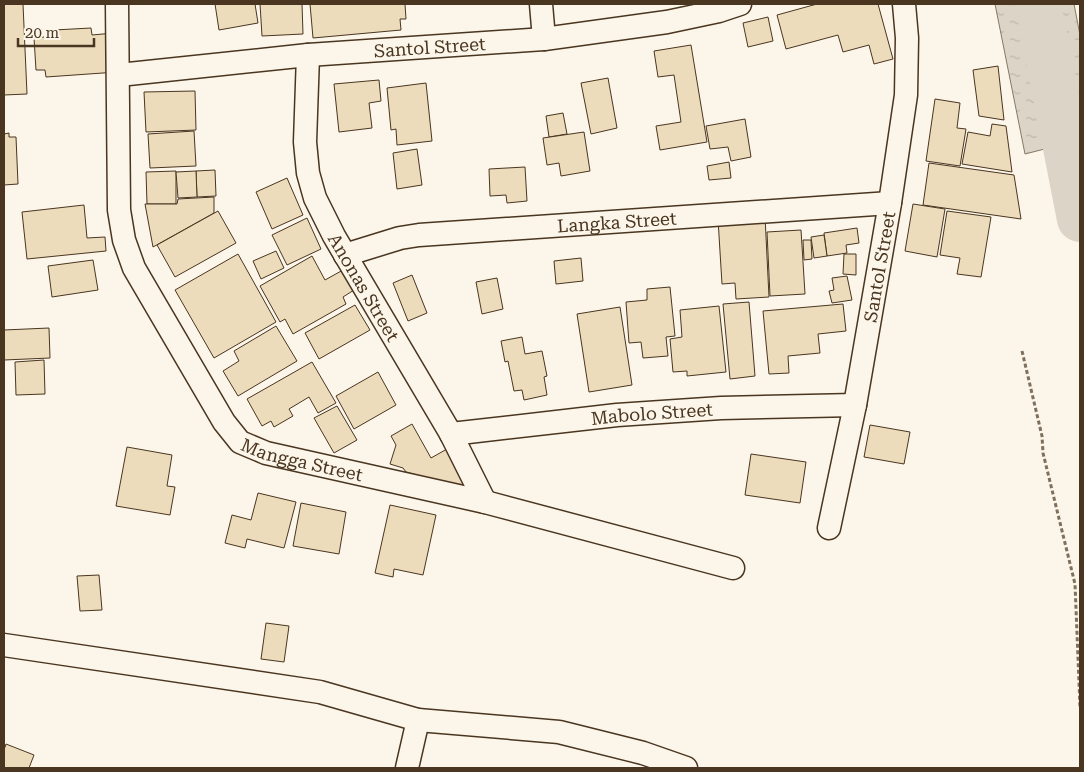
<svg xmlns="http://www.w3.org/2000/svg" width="1084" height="772" font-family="'Roboto Serif',serif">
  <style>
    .water { fill: url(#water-ripples); stroke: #887966 }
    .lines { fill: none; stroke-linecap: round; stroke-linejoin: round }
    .river { stroke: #dcd4c6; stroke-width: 46 }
    .building { fill: #ecdcbc; stroke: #4a3520 }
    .minor-casing { stroke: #4a3520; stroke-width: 25 }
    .path { stroke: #7f6f5c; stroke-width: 3; stroke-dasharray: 4 2.5; stroke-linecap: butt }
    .minor { stroke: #fbf6e9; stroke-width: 22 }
    .labels { text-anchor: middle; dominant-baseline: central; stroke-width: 4; stroke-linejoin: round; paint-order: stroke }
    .street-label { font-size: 18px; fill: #4a3520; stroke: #fbf6e9 }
  </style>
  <defs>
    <pattern id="water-ripples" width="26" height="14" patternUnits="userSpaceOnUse" patternTransform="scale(1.25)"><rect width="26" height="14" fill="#dcd4c6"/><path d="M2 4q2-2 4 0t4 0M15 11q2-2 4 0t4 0" fill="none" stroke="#beb7aa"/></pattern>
  </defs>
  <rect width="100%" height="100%" fill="#fbf6e9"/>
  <polygon class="water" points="995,4 1074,4 1080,35 1080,140 1025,154"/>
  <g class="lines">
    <polyline class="river" points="1038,4 1080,219"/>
  </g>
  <g class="building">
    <polygon points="4,4 23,4 27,94 4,95"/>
    <polygon points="215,4 255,4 258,23 219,30"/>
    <polygon points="260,4 302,4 303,34 262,36"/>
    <polygon points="310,4 405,4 406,19 400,19 401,30 313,38"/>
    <polygon points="817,4 878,4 893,59 874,64 869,45 843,52 838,35 786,49 777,15"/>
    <polygon points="768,17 773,41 748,47 743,23"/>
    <polygon points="91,28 92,35 114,33 117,72 46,77 45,70 36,70 34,38 54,36 54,30"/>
    <polygon points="691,45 707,142 660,150 656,126 681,122 674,75 658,77 654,51"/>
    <polygon points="998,66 1004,120 979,116 973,70"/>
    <polygon points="608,78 617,128 591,134 581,83"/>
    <polygon points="379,80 381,101 369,103 372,128 339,132 334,84"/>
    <polygon points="426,83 432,141 397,145 396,129 391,130 387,88"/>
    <polygon points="195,91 196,130 146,132 144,92"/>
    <polygon points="935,99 960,103 957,128 966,129 960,166 926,161"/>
    <polygon points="563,113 567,134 549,137 546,116"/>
    <polygon points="745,119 751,157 731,161 728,147 710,149 706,126"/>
    <polygon points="992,124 1006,126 1012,172 962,164 968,132 990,136"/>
    <polygon points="194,131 196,166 150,168 148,134"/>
    <polygon points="584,132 590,171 561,176 559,163 547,165 543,138"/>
    <polygon points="9,133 9,137 16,137 18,184 4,185 4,134"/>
    <polygon points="417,149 422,185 397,189 393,153"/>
    <polygon points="729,162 731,178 709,180 707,166"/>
    <polygon points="929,163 1014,175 1021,219 923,205"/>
    <polygon points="525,167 527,201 507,203 506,195 490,196 489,169"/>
    <polygon points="215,170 216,196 197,197 196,171"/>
    <polygon points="176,171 176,204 147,204 146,172"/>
    <polygon points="196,171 197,197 178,198 176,172"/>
    <polygon points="287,178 303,215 272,229 256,192"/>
    <polygon points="214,197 214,213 153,247 145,204 177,204 178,199"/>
    <polygon points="913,204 945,209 937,257 905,251"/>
    <polygon points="84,205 87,238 105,237 106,251 27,259 22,212"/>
    <polygon points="218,211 236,243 175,277 157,245"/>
    <polygon points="947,211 991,217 981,277 957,274 960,258 940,255"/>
    <polygon points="765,216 769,297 736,299 735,283 722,284 718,219"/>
    <polygon points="307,218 321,249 287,265 272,235"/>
    <polygon points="857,228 859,243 846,245 847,253 827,256 824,233"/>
    <polygon points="801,230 805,294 770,296 767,232"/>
    <polygon points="824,235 827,256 814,258 811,237"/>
    <polygon points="803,240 811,240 812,259 804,260"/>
    <polygon points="276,251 284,268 261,279 253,261"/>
    <polygon points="238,254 276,322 214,358 175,290"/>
    <polygon points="844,254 856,254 856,275 843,274"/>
    <polygon points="312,256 325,280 343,270 354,290 343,297 346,304 293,334 285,319 280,322 260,286"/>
    <polygon points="581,258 583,281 556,284 554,261"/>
    <polygon points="93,260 98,290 52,297 48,266"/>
    <polygon points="412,275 427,313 408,321 393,283"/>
    <polygon points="847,276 852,300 832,303 829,291 834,290 832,278"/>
    <polygon points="497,278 503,309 482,314 476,282"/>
    <polygon points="670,287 675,336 666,337 668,356 643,358 641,342 629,343 626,302 647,300 647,289"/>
    <polygon points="749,302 755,376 730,379 723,304"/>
    <polygon points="843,304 846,331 818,334 820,353 788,356 789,373 769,374 763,311"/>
    <polygon points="355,305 370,330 319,359 305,333"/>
    <polygon points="719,306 726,372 687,376 687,371 673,372 670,339 682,337 680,310"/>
    <polygon points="620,307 632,385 589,392 577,314"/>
    <polygon points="276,326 297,361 238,396 223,371 239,361 234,351"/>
    <polygon points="49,328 50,358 4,360 4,330"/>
    <polygon points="522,337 525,354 542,351 547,376 544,377 547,395 524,400 522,390 514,391 508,361 505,362 501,341"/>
    <polygon points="44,360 45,394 16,395 15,362"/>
    <polygon points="312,362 336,403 318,413 309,397 289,409 293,416 274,427 271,421 262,426 247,399"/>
    <polygon points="378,372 396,405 354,429 336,396"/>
    <polygon points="337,406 357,440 334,453 314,418"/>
    <polygon points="412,424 431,458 447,449 466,482 457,487 406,472 403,468 390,464 396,445 391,436"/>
    <polygon points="870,425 910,432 904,464 864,457"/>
    <polygon points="127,447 172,455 167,486 175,487 170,515 116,506"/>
    <polygon points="751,454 806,462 800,503 745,495"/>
    <polygon points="258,493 296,502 284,548 247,539 245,548 225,543 232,515 251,520"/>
    <polygon points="301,503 346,512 339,554 293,546"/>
    <polygon points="390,505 436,515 423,575 394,569 393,577 375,573"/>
    <polygon points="99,575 102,610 80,611 77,576"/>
    <polygon points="266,623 289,626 284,662 261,659"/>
    <polygon points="6,744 34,755 29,768 4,768 4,750"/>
  </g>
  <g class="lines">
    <defs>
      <g id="minor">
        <path id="s1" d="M117 4 119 210 124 240 134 268 224 422 240 442 266 453 485 502 733 568"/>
        <polyline points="541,4 544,39"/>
        <path id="s2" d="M308 55 305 142 308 173 315 198 334 236 451 434 485 502"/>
        <path id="s3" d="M119 75 308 55 544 39 667 22 719 11 740 4"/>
        <path id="s4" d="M345 255 400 238 419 235 890 203"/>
        <path id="s5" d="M451 434 617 415 721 408 855 405"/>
        <path id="s6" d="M829 528 855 405 890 203 906 95 907 38 904 4"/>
        <polyline points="4,645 320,692 418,720 559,732 643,753 686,768"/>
        <polyline points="407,768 418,720"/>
      </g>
    </defs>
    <use href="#minor" class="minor-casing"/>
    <polyline class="path" points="1022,351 1042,436 1043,453 1075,584 1080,707"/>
    <use href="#minor" class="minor"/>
  </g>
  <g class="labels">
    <g class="street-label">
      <text stroke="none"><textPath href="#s3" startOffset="312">Santol Street</textPath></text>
      <text stroke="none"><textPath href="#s4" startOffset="275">Langka Street</textPath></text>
      <text stroke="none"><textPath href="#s6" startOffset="266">Santol Street</textPath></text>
      <text stroke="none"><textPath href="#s2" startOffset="246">Anonas Street</textPath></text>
      <text stroke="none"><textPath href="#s5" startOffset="202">Mabolo Street</textPath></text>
      <text stroke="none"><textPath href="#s1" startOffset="535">Mangga Street</textPath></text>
    </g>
  </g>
  <rect width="1084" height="772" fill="none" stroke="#4a3520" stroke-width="10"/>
  <path d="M18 38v8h76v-8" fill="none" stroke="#4a3520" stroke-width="2.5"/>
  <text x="25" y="38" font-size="15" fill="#4a3520" stroke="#fbf6e9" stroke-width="4" paint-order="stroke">20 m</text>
</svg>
